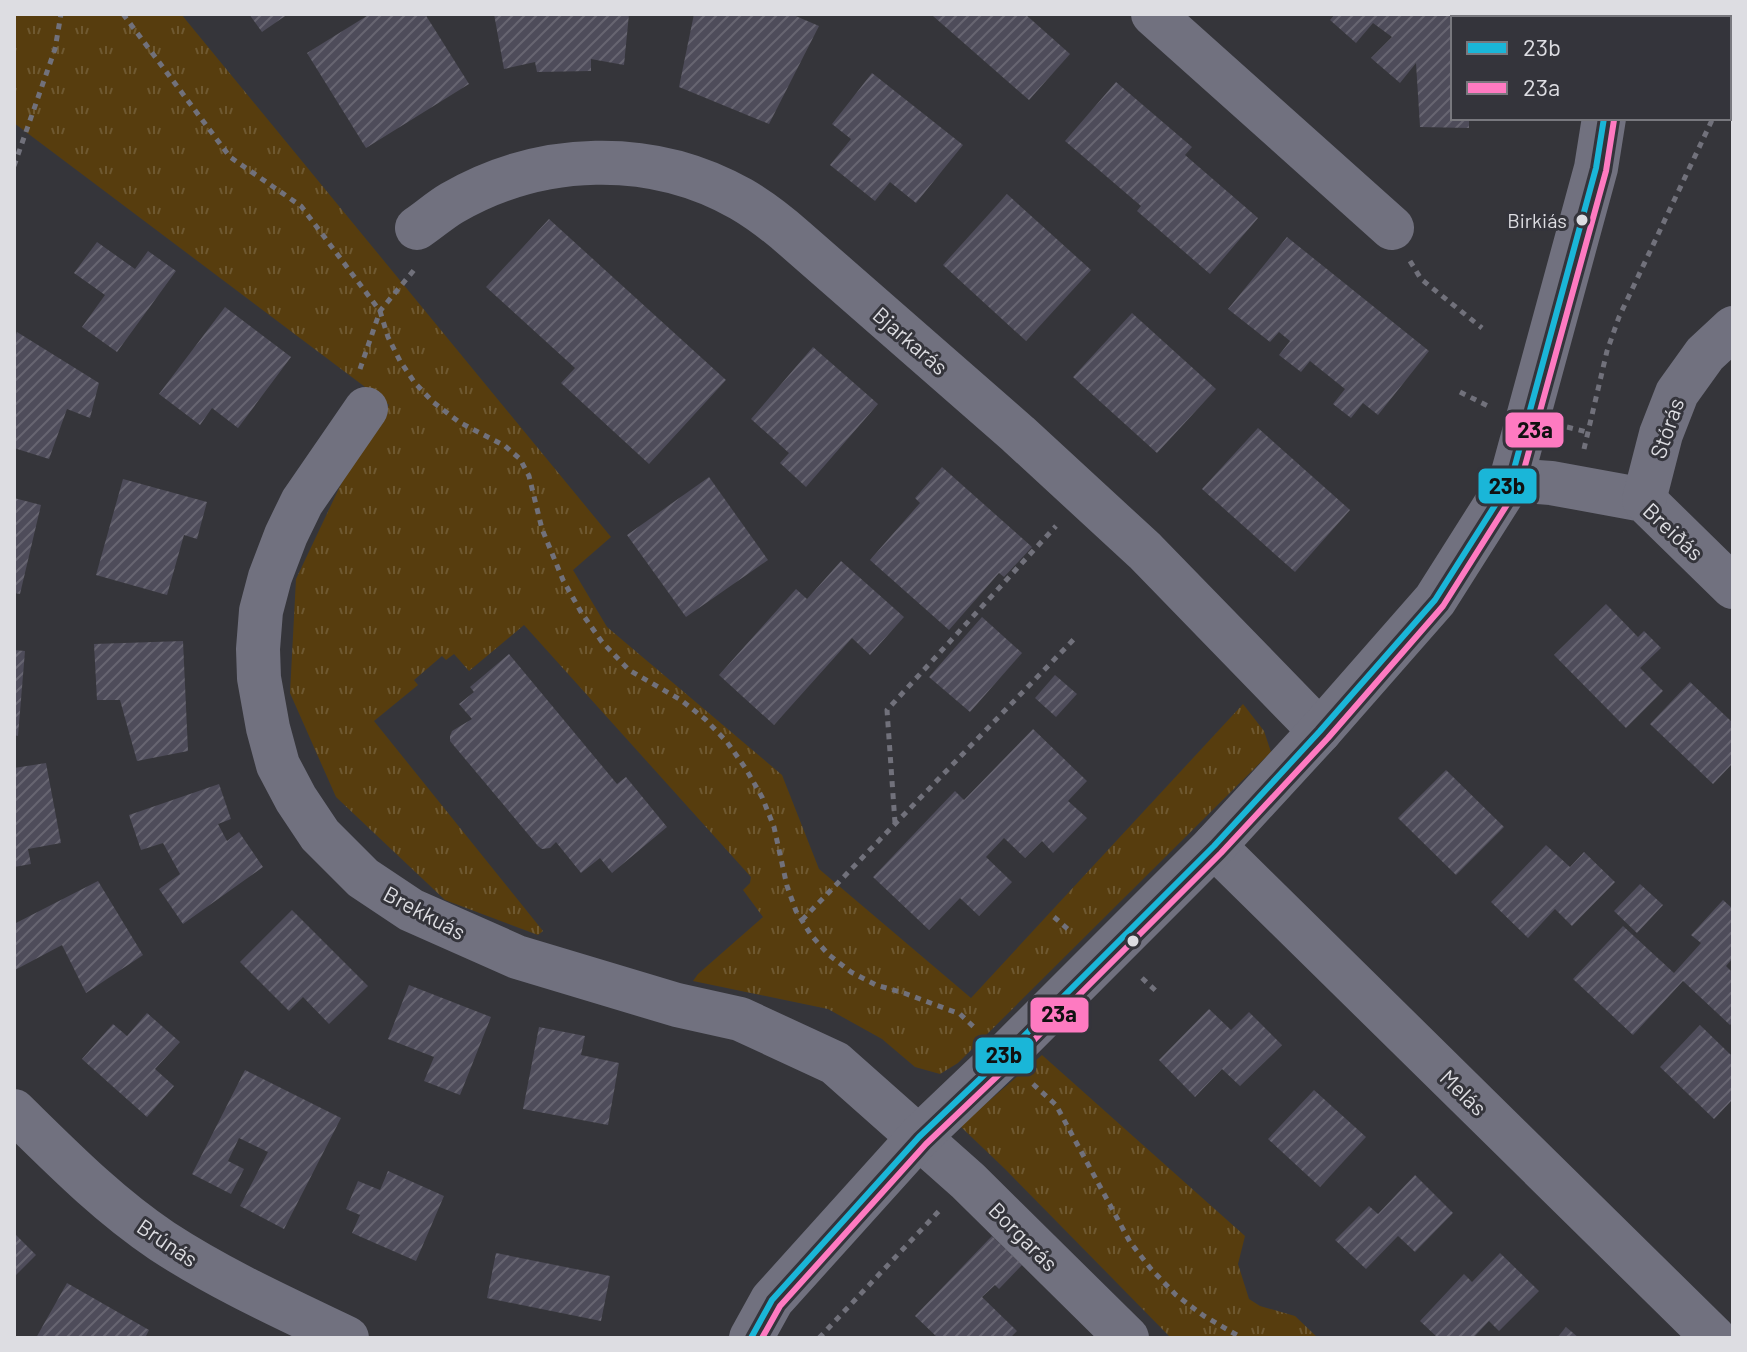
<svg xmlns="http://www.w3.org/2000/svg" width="1747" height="1352" font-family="Barlow,sans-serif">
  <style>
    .grass { fill: url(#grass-tufts) }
    .building { fill: url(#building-hatch) }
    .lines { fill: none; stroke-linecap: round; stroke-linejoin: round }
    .path { stroke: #71717b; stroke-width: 5; stroke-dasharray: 6 6; stroke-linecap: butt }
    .minor { stroke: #71717f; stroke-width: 44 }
    .bus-1-casing { stroke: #34343b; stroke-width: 12 }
    .bus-2-casing { stroke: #34343b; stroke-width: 12 }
    .bus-1 { stroke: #1ab6d8; stroke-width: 6 }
    .bus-2 { stroke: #fe7ac1; stroke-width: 6 }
    .bus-dot { fill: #dddde2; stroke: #34343b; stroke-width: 3 }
    .labels { text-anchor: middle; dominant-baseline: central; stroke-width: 6; stroke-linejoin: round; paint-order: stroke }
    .bus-label { font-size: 20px; fill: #dddde2; stroke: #34343b; text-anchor: end }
    .street-label { font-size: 22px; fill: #dddde2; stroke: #34343b }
    .line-badge { stroke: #34343b; stroke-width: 3 }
    .pale-badge-label { font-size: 22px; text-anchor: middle; font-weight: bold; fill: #111 }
  </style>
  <defs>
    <pattern id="grass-tufts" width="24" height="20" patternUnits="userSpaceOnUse" patternTransform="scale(2)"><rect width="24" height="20" fill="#573d0e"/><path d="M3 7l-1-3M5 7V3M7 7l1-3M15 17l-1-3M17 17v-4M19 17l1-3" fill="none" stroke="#6f5931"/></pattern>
    <pattern id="building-hatch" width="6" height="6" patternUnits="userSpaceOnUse" patternTransform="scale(2)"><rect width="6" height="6" fill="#4e4c5a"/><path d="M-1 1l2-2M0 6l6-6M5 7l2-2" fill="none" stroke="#676571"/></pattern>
  </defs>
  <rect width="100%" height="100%" fill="#35353a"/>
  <g class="grass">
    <polygon points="14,14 181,14 611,537 573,570 607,627 782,775 819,869 971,998 1243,704 1264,731 1271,752 958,1063 940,1074 915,1067 882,1039 828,1009 693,981 698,974 763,917 743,890 750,883 751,877 524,625 469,671 454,654 446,660 442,656 414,680 418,685 374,721 543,931 538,935 445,900 336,797 290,693 296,579 342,482 389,405 14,123"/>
    <polygon points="1042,1055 1245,1236 1238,1264 1249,1299 1260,1306 1295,1316 1318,1338 1171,1338 1005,1169 960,1126"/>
  </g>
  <g class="building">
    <polygon points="249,14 288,14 262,32"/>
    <polygon points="370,14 425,14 469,84 366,148 307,53"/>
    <polygon points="494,14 629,14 624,65 591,59 591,71 537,72 535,62 504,69"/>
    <polygon points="694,14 791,14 819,26 769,124 679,87"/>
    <polygon points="935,14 1025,14 1070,54 1029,100 933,16"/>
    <polygon points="1335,14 1448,14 1453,19 1453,118 1469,118 1469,128 1420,127 1416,63 1400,83 1371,58 1392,37 1373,23 1356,43 1330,20"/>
    <polygon points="872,73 963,145 916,203 890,182 875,201 830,165 851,139 832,124"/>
    <polygon points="1116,82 1192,147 1185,155 1258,218 1210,274 1137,211 1141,206 1065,141"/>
    <polygon points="1007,194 1091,270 1026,341 943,265"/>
    <polygon points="549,219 726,380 649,464 561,383 575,368 486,287"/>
    <polygon points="1287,237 1429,351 1378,415 1363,403 1351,418 1333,404 1345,389 1310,361 1301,372 1279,355 1290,341 1279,332 1270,342 1228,309"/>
    <polygon points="97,242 135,269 148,251 176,271 117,352 82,327 105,295 74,273"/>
    <polygon points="225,307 291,357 238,428 212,408 200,425 159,394"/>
    <polygon points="1132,313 1216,389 1157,453 1073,377"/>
    <polygon points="17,332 99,383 90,418 67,409 49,459 14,448 14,340"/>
    <polygon points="813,347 878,404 806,487 780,463 789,453 751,419"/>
    <polygon points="1258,428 1350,510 1295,572 1202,489"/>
    <polygon points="942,467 1032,547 1004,577 999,573 949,630 870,560 920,503 915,498"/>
    <polygon points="709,477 768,560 686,617 627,535"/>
    <polygon points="123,479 207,502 197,539 184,535 167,595 96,575"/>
    <polygon points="14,498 41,505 20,594 14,593"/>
    <polygon points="841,561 904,617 870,655 852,638 774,725 719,675 796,589 807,599"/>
    <polygon points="1606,604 1638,637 1644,631 1661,648 1640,668 1663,691 1626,728 1554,655"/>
    <polygon points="982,617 1022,653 970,712 929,677"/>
    <polygon points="183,641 188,751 137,761 120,700 97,700 94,644"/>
    <polygon points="14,650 25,651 18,736 14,735"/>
    <polygon points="509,654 617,784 626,777 667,827 612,873 600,858 581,873 556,842 550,848 542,849 538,846 450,741 450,736 452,731 472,719 459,704 474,692 470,687"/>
    <polygon points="1055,675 1077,694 1056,717 1035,698"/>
    <polygon points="1690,682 1733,723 1733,763 1713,784 1650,724"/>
    <polygon points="1033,729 1087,781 1068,801 1087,818 1053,853 1042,841 1025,858 1004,838 986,857 1012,882 979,916 960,898 929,930 873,877 955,791 964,800"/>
    <polygon points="46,763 61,843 28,849 31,864 14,867 14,768"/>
    <polygon points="1446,770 1504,827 1456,875 1398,818"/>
    <polygon points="219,784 231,819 218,824 227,841 239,832 263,867 183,924 159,889 180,874 163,843 141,850 129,815"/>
    <polygon points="1546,845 1570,867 1584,852 1615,882 1572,926 1555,909 1528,938 1491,902"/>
    <polygon points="98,881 143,955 86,993 62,945 15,970 14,924"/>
    <polygon points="1640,884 1663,905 1637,933 1614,911"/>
    <polygon points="1723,900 1733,909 1733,958 1726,966 1733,973 1733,1022 1730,1025 1683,981 1633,1035 1573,979 1623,926 1674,973 1701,943 1691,935"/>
    <polygon points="292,910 368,986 329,1024 303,997 289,1011 240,962"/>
    <polygon points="409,985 491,1017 460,1095 424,1081 434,1057 388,1039"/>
    <polygon points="1209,1009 1231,1030 1249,1012 1282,1045 1240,1086 1222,1069 1195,1097 1159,1060"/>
    <polygon points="147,1013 180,1042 155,1069 174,1086 147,1117 82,1059 113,1024 127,1036"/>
    <polygon points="1700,1025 1733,1057 1733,1099 1714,1119 1660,1067"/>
    <polygon points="539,1027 585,1036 581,1055 619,1063 608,1125 523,1109"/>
    <polygon points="245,1070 341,1118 284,1229 240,1206 268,1152 239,1138 228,1161 244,1169 231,1194 192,1174"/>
    <polygon points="1314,1090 1366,1137 1320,1187 1268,1139"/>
    <polygon points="388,1171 444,1196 416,1261 352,1233 360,1215 346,1209 358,1181 380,1190"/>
    <polygon points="1415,1175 1453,1213 1415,1252 1398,1236 1366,1269 1335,1240 1369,1206 1378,1214"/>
    <polygon points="14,1233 36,1255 14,1277"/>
    <polygon points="992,1236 1022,1265 999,1289 995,1285 982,1297 1017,1331 1010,1338 935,1338 937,1337 915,1316"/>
    <polygon points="496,1253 610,1276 601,1321 487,1298"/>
    <polygon points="1500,1253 1539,1291 1499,1331 1489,1321 1473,1338 1438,1338 1420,1321 1464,1274 1472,1282"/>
    <polygon points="67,1283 149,1330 145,1338 36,1338"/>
    <polygon points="1566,1327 1579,1338 1557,1338"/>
  </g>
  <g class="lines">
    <g class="path">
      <polyline points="123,14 230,157 301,206 380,311 388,337 400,361 415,383 433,402 459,422 505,446 520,459 529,476 542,529 563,580 581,612 602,642 629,670 681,700 705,719 727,742 746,769 762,797 774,827 787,886 796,911 811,935 829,955 851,972 876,985 904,993 960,1014 976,1029"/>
      <polyline points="14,166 55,49 61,14"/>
      <polyline points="1410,261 1421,279 1482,328"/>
      <polyline points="360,369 380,311 414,270"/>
      <polyline points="1460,392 1488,406"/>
      <polyline points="1567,427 1587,432"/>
      <polyline points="1584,449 1607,351 1619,317 1713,118"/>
      <polyline points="895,823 887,710 1056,526"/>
      <polyline points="1054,917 1070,931 1072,929"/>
      <polyline points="802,920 1077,636"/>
      <polyline points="1142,978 1156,991"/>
      <polyline points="1033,1084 1056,1105 1130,1242 1151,1269 1176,1295 1204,1316 1242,1338"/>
      <polyline points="819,1338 939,1211"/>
    </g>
    <g class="minor">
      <polyline points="1153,14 1392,228"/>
      <polyline points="1590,14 1591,18"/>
      <path d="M417 228C429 220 440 210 452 203 540 152 651 148 741 199 760 210 778 224 795 239L1018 434 1145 551 1320 731"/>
      <polyline points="366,409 302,502 286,535 270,577 261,611 258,649 259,678 268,728 278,765 296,799 320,835 363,878 411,910 517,957 677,1005 740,1019 835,1063 968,1181 1127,1338"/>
      <polyline points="1511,480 1551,483 1644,500 1733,587"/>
      <polyline points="1644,500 1661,434 1677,393 1705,354 1733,328"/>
      <polyline points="1214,846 1714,1338"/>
      <path d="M14 1111C61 1157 107 1204 162 1241 220 1279 284 1308 347 1338"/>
      <polyline points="751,1338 772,1300 919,1137 1004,1056 1214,846 1320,731 1435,600 1511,480 1596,168 1604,118"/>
    </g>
    <defs>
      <polyline id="bus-1" points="751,1338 772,1300 919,1137 1004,1056 1214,846 1320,731 1435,600 1511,480 1596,168 1604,118"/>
      <polyline id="bus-2" points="762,1338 780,1306 926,1144 1011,1063 1221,853 1328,738 1443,606 1520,484 1606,171 1614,120"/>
    </defs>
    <use href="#bus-1" class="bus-1-casing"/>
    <use href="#bus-2" class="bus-2-casing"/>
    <use href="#bus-1" class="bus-1"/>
    <use href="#bus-2" class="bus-2"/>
  </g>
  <g class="bus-dot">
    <circle cx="1582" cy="220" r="7"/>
    <circle cx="1133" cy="941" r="7"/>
  </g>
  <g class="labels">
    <g class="bus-label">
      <text x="1567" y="220">Birkiás</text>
    </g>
    <g class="street-label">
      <text transform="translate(911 340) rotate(41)">Bjarkarás</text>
      <text transform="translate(1666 428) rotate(-71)">Stórás</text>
      <text transform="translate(1674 531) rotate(43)">Breiðás</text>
      <text transform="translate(425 912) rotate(28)">Brekkuás</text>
      <text transform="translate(1464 1092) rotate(44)">Melás</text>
      <text transform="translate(1024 1236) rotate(45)">Borgarás</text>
      <text transform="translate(168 1242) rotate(34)">Brúnás</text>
    </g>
  </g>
  <g class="line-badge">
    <rect x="1504" y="411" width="61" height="38" rx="8" fill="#fe7ac1"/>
    <rect x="1477" y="467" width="61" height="38" rx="8" fill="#1ab6d8"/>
    <rect x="1029" y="996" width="61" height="38" rx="8" fill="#fe7ac1"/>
    <rect x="974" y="1036" width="61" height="39" rx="8" fill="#1ab6d8"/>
  </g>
  <g class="pale-badge-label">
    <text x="1535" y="438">23a</text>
    <text x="1507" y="494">23b</text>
    <text x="1059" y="1022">23a</text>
    <text x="1004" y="1063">23b</text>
  </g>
  <rect width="1747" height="1352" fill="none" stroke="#dddde2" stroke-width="32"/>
  <rect x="1451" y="16" width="280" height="104" fill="#34343b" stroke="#78787e" stroke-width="2"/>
  <rect x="1467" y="42" width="40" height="12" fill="#1ab6d8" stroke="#78787e" stroke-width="2"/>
  <text x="1523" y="56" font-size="24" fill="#dddde2">23b</text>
  <rect x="1467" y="82" width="40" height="12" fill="#fe7ac1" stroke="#78787e" stroke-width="2"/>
  <text x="1523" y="96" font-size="24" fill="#dddde2">23a</text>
</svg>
